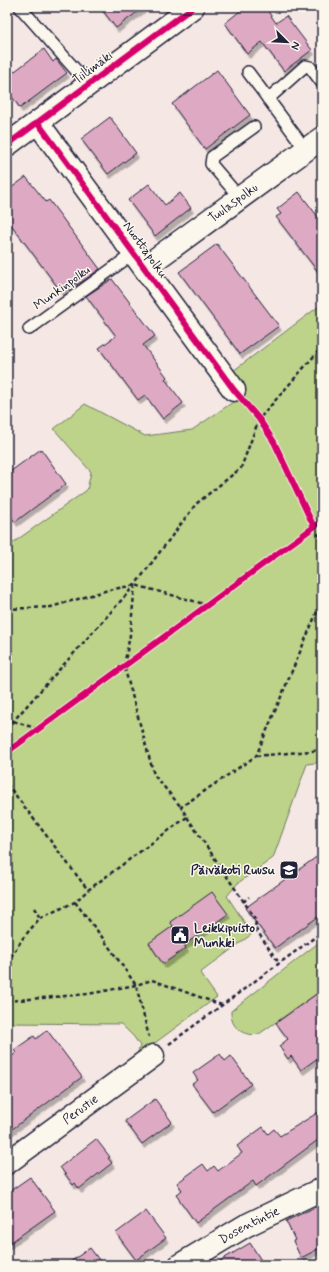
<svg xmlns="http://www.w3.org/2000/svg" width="329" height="1272" font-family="Mynerve,sans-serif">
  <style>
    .green { fill: #bcd389; stroke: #6f7a62 }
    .building { fill: #dea9c3; stroke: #22223b; filter: url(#shadow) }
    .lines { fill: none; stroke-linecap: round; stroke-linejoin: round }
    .lane-casing { stroke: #22223b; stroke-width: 14 }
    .street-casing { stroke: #22223b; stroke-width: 25 }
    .path { stroke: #22223b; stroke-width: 2.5; stroke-dasharray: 4 3; stroke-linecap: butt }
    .lane { stroke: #fbf7ec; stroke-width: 11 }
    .street { stroke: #fbf7ec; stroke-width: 22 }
    .cycleway-casing { stroke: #fbf7ec; stroke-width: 8 }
    .cycleway { stroke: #d6006c; stroke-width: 6 }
    .labels { text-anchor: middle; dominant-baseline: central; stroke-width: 3; stroke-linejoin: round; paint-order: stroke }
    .street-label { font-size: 13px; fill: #22223b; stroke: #fbf7ec }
    .poi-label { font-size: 13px; font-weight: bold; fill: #22223b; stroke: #fbf7ec; text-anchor: end }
  </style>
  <defs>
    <filter id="shadow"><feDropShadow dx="2.5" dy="4.5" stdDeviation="0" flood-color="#0004"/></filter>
  </defs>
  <rect width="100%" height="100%" fill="#f5e7e4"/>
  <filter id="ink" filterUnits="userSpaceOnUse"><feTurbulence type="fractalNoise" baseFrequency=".025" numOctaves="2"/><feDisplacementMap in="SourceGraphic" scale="8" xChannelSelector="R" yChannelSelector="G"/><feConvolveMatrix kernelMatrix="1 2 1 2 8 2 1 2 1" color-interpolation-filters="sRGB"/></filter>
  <g filter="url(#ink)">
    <g class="green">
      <polygon points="322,304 322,762 307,764 273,858 238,883 227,896 252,934 200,973 217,997 136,1057 140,1046 134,1037 121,1024 7,1023 7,547 87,490 91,472 54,429 85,404 145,436 192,430 233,402 233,371"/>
      <path d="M322 940V990L259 1034C244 1037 230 1028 231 1011Z"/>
    </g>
    <g class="building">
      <polygon points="100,7 144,7 116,28"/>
      <polygon points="245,7 265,7 276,23 286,16 312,50 284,71 262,42 247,54 225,23"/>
      <polygon points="44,49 53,62 56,59 67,73 20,108 10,94 13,92 7,83 7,77"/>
      <polygon points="217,70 250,115 205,149 172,104"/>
      <polygon points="110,117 136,153 108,174 81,139"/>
      <polygon points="26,177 46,202 49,200 100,269 77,285 75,283 62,293 7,219 7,191"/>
      <polygon points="149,184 165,205 180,193 191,208 155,236 128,200"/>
      <polygon points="299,192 322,222 322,277 276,217 281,214 277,209"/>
      <polygon points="217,244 279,326 240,354 179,272"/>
      <polygon points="112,279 155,336 143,345 167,377 165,379 183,403 163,419 145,395 138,400 99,348 116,336 86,296"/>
      <polygon points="41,449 66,484 15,522 7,511 7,474"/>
      <polygon points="322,853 322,914 275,948 245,908"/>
      <polygon points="212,892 228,914 184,945 186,948 163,964 149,943 173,926 170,922"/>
      <polygon points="322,990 322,1055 301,1070 291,1056 288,1059 279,1046 288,1039 276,1023"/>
      <polygon points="47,1030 82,1077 7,1133 7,1060 16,1053 14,1050 34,1036 36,1039"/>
      <polygon points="220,1054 225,1061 231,1056 251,1084 213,1112 192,1084 198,1080 193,1073"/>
      <polygon points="155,1099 172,1122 142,1144 125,1121"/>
      <polygon points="322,1110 322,1137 256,1186 253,1181 196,1223 176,1195 182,1190 177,1183 203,1164 208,1171 214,1166 218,1171 242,1153 237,1146 263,1127 268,1134 274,1129 280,1136"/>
      <polygon points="96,1139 110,1157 108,1158 112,1163 79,1189 75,1183 73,1185 60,1167"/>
      <polygon points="30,1177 55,1211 7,1245 7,1193"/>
      <polygon points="322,1204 322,1247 301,1258 293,1241 295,1240 286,1221"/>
      <polygon points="146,1211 166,1238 136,1260 116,1233"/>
      <polygon points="250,1243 264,1265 213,1265"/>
      <polygon points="90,1248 103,1265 66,1265"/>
    </g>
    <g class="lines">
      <defs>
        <g id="lane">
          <polyline points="20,7 89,85"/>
          <polyline points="248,72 306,150"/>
          <polyline points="268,99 305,66 310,67 322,83"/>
          <polyline points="240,198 211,164 212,157 254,127"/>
          <polyline points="29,329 134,253"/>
        </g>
        <g id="street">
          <polyline points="38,123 234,390"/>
          <polyline points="7,145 193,7"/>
          <path id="s1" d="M145 267 322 138"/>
          <path id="s2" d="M7 1163 153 1056"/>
          <path id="s3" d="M180 1265 245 1226 322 1189"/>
        </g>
      </defs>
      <use href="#lane" class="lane-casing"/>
      <use href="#street" class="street-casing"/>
      <g class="path">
        <polyline points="314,527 322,541"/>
        <polyline points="135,585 130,635 124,666 154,775 181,807"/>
        <polyline points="7,609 51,607 108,590 135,585 208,605"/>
        <polyline points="7,719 38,729"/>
        <polyline points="7,728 135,585 196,504 241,468 259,419 322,347"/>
        <polyline points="256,756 322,750"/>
        <polyline points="7,784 88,890"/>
        <polyline points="187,817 256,920 255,928 279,963"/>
        <polyline points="75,902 102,937 136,985 149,1037"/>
        <polyline points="243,902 249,897"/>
        <polyline points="34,908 40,918"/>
        <polyline points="7,963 23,938 40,918 75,902 88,890 187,817 181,807 256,756 322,600"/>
        <polyline points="7,1001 88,994 136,985 152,980 222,1005"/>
        <polyline points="169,1044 322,932"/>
      </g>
      <use href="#lane" class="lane"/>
      <use href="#street" class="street"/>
      <defs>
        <g id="cycleway">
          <polyline points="38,123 234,390 259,419 274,442 314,527"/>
          <polyline points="7,145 193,7"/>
          <polyline points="7,752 322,521"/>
        </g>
      </defs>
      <use href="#cycleway" class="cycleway-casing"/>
      <use href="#cycleway" class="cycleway"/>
    </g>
  </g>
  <defs>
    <symbol id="school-square" viewBox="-11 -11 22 22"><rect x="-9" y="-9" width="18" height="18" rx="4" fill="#22223b" stroke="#fbf7ec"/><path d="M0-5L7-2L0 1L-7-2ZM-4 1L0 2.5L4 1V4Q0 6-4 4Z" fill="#fff"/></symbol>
    <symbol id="civic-square" viewBox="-11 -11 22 22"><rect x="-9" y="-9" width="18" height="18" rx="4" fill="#22223b" stroke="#fbf7ec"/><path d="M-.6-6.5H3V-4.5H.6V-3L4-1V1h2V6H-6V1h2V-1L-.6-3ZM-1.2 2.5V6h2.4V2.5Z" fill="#fff"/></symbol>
  </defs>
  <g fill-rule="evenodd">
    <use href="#school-square" x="278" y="859" width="22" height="22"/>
    <use href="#civic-square" x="169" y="924" width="22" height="22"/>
  </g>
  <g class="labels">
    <g class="street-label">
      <text transform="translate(93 68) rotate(-37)">Tiilimäki</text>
      <text stroke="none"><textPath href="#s1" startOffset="109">Tuulaspolku</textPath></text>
      <text transform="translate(145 250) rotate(54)">Nuottapolku</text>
      <text transform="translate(62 288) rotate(-36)">Munkinpolku</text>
      <text stroke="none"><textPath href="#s2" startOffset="91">Perustie</textPath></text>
      <text stroke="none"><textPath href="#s3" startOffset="80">Dosentintie</textPath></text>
    </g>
    <g class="poi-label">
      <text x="275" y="870">Päiväkoti Ruusu</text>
      <text x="194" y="928" text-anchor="start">Leikkipuisto<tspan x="194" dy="15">Munkki</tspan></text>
    </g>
  </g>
  <rect width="329" height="1272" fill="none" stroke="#fbf7ec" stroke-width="24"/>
  <rect x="12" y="12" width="305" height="1248" fill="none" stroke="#22223b" stroke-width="1.5" filter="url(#ink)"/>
  <g transform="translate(287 42) rotate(114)" stroke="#fbf7ec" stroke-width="3" paint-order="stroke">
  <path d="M0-3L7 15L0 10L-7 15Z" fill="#22223b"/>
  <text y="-6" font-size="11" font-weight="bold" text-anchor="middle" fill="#22223b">N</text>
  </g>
</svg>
